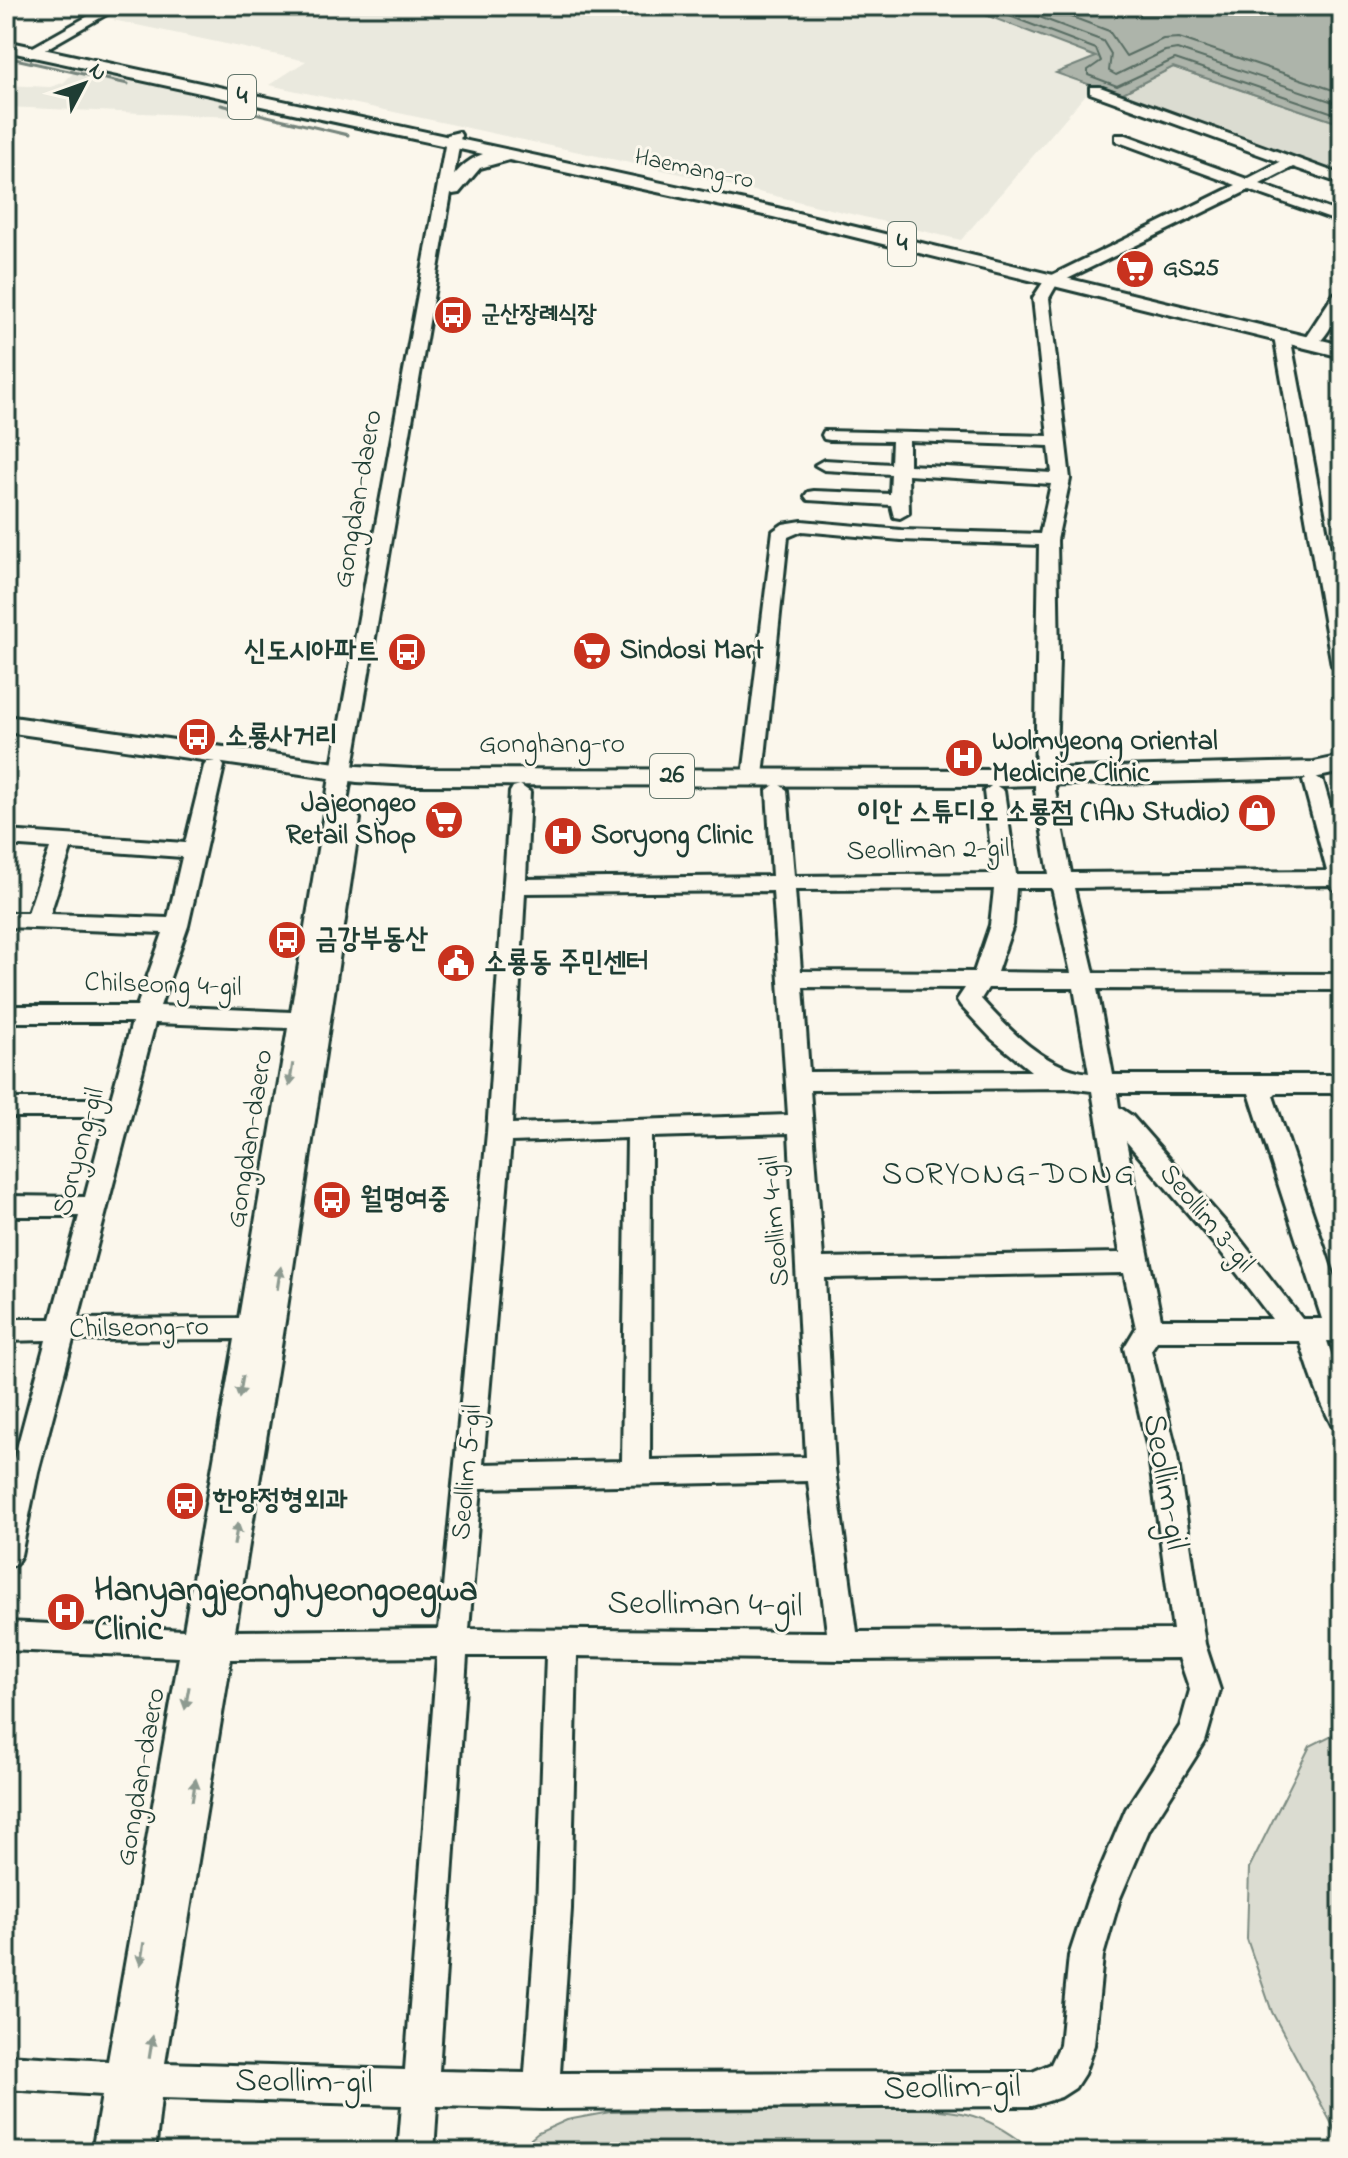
<svg xmlns="http://www.w3.org/2000/svg" width="1348" height="2158" font-family="'Indie Flower','Poor Story',sans-serif">
  <style>
    .built { fill: #eae9de }
    .green { fill: #dbdcd1; stroke: #7d8c82; stroke-width: 2 }
    .water { fill: #adb4aa; stroke: #74847b; stroke-width: 2 }
    .lines { fill: none; stroke-linecap: round; stroke-linejoin: round }
    .shore { stroke: #586d63; stroke-width: 2 }
    .stream { stroke: #74847b; stroke-width: 3 }
    .minor-casing { stroke: #1f3d34; stroke-width: 6 }
    .major-casing { stroke: #1f3d34; stroke-width: 6 }
    .minor { fill: #fbf7ec; fill-rule: evenodd }
    .major { fill: #fbf7ec; fill-rule: evenodd }
    .oneway { fill: #8d9a90 }
    .labels { text-anchor: middle; dominant-baseline: central; stroke-width: 6; stroke-linejoin: round; paint-order: stroke }
    .far-street-label { font-size: 24px; fill: #1f3d34; stroke: #fbf7ec }
    .far-poi-label { font-size: 24px; font-weight: bold; fill: #1f3d34; stroke: #fbf7ec; text-anchor: start }
    .shield { fill: #fbf7ec; stroke: #61756b; stroke-width: 2 }
    .shield-label { font-size: 26px; font-weight: bold; fill: #1f3d34 }
    .street-label { font-size: 28px; fill: #1f3d34; stroke: #fbf7ec }
    .poi-label { font-size: 28px; font-weight: bold; fill: #1f3d34; stroke: #fbf7ec; text-anchor: start }
    .quarter-label { font-size: 32px; letter-spacing: 2px; fill: #1f3d34; stroke: #fbf7ec }
    .near-street-label { font-size: 34px; fill: #1f3d34; stroke: #fbf7ec }
    .near-poi-label { font-size: 34px; font-weight: bold; fill: #1f3d34; stroke: #fbf7ec; text-anchor: start }
  </style>
  <rect width="100%" height="100%" fill="#fbf7ec"/>
  <filter id="ink" filterUnits="userSpaceOnUse"><feTurbulence type="fractalNoise" baseFrequency=".0125" numOctaves="2"/><feDisplacementMap in="SourceGraphic" scale="16" xChannelSelector="R" yChannelSelector="G"/><feConvolveMatrix kernelMatrix="1 2 1 2 8 2 1 2 1" color-interpolation-filters="sRGB"/></filter>
  <g filter="url(#ink)">
    <g class="built">
      <polygon points="139,6 962,6 1097,58 1057,74 1093,86 961,240 704,179 269,85 306,61 113,20"/>
      <polygon points="78,68 251,104 233,117 6,107 6,85 50,87 63,83"/>
    </g>
    <g class="green">
      <polygon points="1173,67 1342,124 1342,180 1119,95"/>
      <polygon points="1342,1730 1342,2152 1334,2128 1272,2012 1247,1939 1249,1868 1310,1746"/>
      <path d="M864 2109C937 2110 976 2101 1034 2152H523L526 2143 538 2133 567 2120 610 2112Z"/>
    </g>
    <polygon class="water" points="962,6 1342,6 1342,124 1173,67 1119,95 1056,73 1096,57"/>
    <g class="lines">
      <g class="shore">
        <polyline points="983,6 1096,49 1101,61 1088,70 1088,75 1117,86 1175,59 1342,116"/>
        <polyline points="1010,6 1103,41 1111,54 1109,71 1116,75 1165,51 1177,49 1342,105"/>
        <polyline points="1043,6 1109,31 1126,56 1163,39 1179,38 1342,93"/>
      </g>
      <g class="stream">
        <polyline points="6,57 128,84"/>
        <polyline points="221,105 348,135"/>
      </g>
      <defs>
        <g id="minor">
          <polygon points="106,6 121,6 37,54 26,51"/>
          <path d="M1090 87H1100L1342 175V184L1293 167 1260 184 1342 214V223L1249 190 1057 284 1049 298 1070 479 1057 540 1059 661 1055 790 1071 873 1327 871 1303 781 1313 775 1323 781 1342 847V892L1334 890 1331 885 1074 888 1094 973 1342 974V990L1097 989 1113 1075H1342V1093H1276L1273 1096 1342 1300V1341H1327L1342 1387V1428L1332 1425C1318 1398 1309 1370 1300 1341H1157L1151 1350 1176 1449 1205 1644 1220 1690 1205 1742 1149 1830 1120 1898 1103 1956 1094 2045 1084 2074 1075 2088 1061 2097 1032 2106 541 2109 437 2106 434 2152H398L402 2105 161 2098 155 2152H92L102 2095 6 2089V2055L108 2061 179 1657 6 1650V1622L184 1630 235 1339 73 1340 38 1472 21 1555 16 1564 6 1568V1489L46 1340 6 1341V1319H51L79 1216H6V1196L85 1197 106 1117H6V1099H111L132 1022H6V1006H137L163 933 6 927V913H28L50 848 6 845V831L185 843 204 766 207 762H221L224 766 188 926 160 1006 291 1012 331 771 447 135 459 132 461 135 345 813 356 814 360 819 284 1328 235 1631 439 1629 487 1133 510 792 513 787 520 785 530 792 526 879 772 876 767 790 777 783 787 790 794 876 994 874 984 791 994 784 1004 791 1016 874H1049L1035 790 1039 545 901 540 802 531 788 537 763 776 753 782 743 776 773 531 783 524 802 521 901 530 1040 534 1051 484 908 475 909 513 900 518 894 517 891 505 808 500 805 496 808 492 814 491 890 494 891 474 824 470 815 465 824 460 891 464 892 441 830 440 824 439 822 435 824 431 1048 436 1033 298 1046 278 1236 185 1116 141V135H1126L1247 179 1280 162 1090 93ZM909 441 1049 446 1052 473 909 465ZM71 849 182 857 168 918 50 914ZM1016 888H1052L1071 973 997 972 1013 925ZM994 889 990 925 974 972 801 971 795 890ZM773 891 788 1115 512 1124 525 893ZM803 987 965 988 957 1000 961 1006 992 1039 1031 1071 809 1072ZM988 988H1074L1089 1073C1044 1067 1010 1031 981 999ZM155 1023 288 1028 239 1318 78 1319ZM1068 1088 1092 1091 1120 1253 823 1258 810 1090ZM1117 1093H1249L1322 1319H1302L1239 1238 1132 1116 1119 1107ZM789 1133 806 1457 650 1460 651 1137ZM627 1138 622 1461 483 1464 511 1142ZM1126 1141 1221 1252 1272 1319H1161ZM1124 1273 1136 1328 1124 1348 1148 1449 1173 1630 857 1632 835 1469 825 1278ZM808 1481 827 1632 469 1629 481 1488ZM467 1656H546L537 1909 525 2073 439 2071ZM577 1656 844 1660 1179 1658 1190 1690 1180 1726 1126 1809 1088 1898 1069 1956 1060 2045 1051 2064 1032 2072 560 2073 571 1909ZM437 1657 405 2070 165 2063 231 1659Z"/>
          <path d="M1342 289C1342 308 1328 341 1310 348L1304 346 1302 343 1334 294Z"/>
          <polygon points="1282,331 1290,336 1342,613 1342,671 1332,665 1274,336"/>
        </g>
        <g id="major">
          <path d="M6 41 773 207 1342 345V357L773 217 509 160 480 168 459 193 453 194 444 189C455 173 464 161 483 154L6 51Z"/>
          <polygon points="6,716 357,766 412,769 1002,770 1314,762 1342,756 1342,772 1314,778 1002,786 412,785 357,782 6,732"/>
        </g>
      </defs>
      <use href="#minor" class="minor-casing"/>
      <use href="#major" class="major-casing"/>
      <use href="#minor" class="minor"/>
      <use href="#major" class="major"/>
    </g>
    <defs><path id="oneway-solid" d="M-6-.8H1V-3.2L6.5 0L1 3.2V.8H-6Z" transform="scale(2)"/></defs>
    <g class="oneway">
      <use href="#oneway-solid" transform="translate(291 1075) rotate(99)"/>
      <use href="#oneway-solid" transform="translate(279 1278) rotate(-81)"/>
      <use href="#oneway-solid" transform="translate(241 1387) rotate(100)"/>
      <use href="#oneway-solid" transform="translate(236 1534) rotate(-80)"/>
      <use href="#oneway-solid" transform="translate(187 1698) rotate(100)"/>
      <use href="#oneway-solid" transform="translate(194 1790) rotate(-81)"/>
      <use href="#oneway-solid" transform="translate(142 1954) rotate(99)"/>
      <use href="#oneway-solid" transform="translate(151 2047) rotate(-81)"/>
    </g>
  </g>
  <defs>
    <symbol id="supermarket-disc" viewBox="-11 -11 22 22"><circle r="9.5" fill="#c8321e" stroke="#fbf7ec"/><path d="M-6-5.5h2.5l.6 2H6L4.5 2H-2.5L-4.4-4H-6ZM-1.5 3.2a1.3 1.3 0 1 0 .1 0ZM3 3.2a1.3 1.3 0 1 0 .1 0Z" fill="#fff"/></symbol>
    <symbol id="bus-disc" viewBox="-11 -11 22 22"><circle r="9.5" fill="#c8321e" stroke="#fbf7ec"/><path d="M-5-6H5V4H4V6H2V4H-2V6H-4V4H-5ZM-3.5-4V0h7V-4ZM-3.5 1.2v1.5H-2V1.2ZM2 1.2v1.5H3.5V1.2Z" fill="#fff"/></symbol>
    <symbol id="hospital-disc" viewBox="-11 -11 22 22"><circle r="9.5" fill="#c8321e" stroke="#fbf7ec"/><path d="M-5-5h3v3.5h4V-5h3V5h-3V1.5h-4V5h-3Z" fill="#fff"/></symbol>
    <symbol id="shop-disc" viewBox="-11 -11 22 22"><circle r="9.5" fill="#c8321e" stroke="#fbf7ec"/><path d="M-5-2.5h2.3a2.7 3.5 0 0 1 5.4 0H5L5.5 6h-11ZM-1.5-2.5h3a1.5 2.3 0 0 0-3 0Z" fill="#fff"/></symbol>
    <symbol id="civic-disc" viewBox="-11 -11 22 22"><circle r="9.5" fill="#c8321e" stroke="#fbf7ec"/><path d="M-.6-6.5H3V-4.5H.6V-3L4-1V1h2V6H-6V1h2V-1L-.6-3ZM-1.2 2.5V6h2.4V2.5Z" fill="#fff"/></symbol>
  </defs>
  <g fill-rule="evenodd">
    <use href="#supermarket-disc" x="1113" y="247" width="44" height="44"/>
    <use href="#bus-disc" x="431" y="293" width="44" height="44"/>
    <use href="#supermarket-disc" x="570" y="629" width="44" height="44"/>
    <use href="#bus-disc" x="385" y="630" width="44" height="44"/>
    <use href="#bus-disc" x="175" y="715" width="44" height="44"/>
    <use href="#hospital-disc" x="942" y="736" width="44" height="44"/>
    <use href="#shop-disc" x="1235" y="791" width="44" height="44"/>
    <use href="#supermarket-disc" x="422" y="798" width="44" height="44"/>
    <use href="#hospital-disc" x="541" y="814" width="44" height="44"/>
    <use href="#bus-disc" x="265" y="918" width="44" height="44"/>
    <use href="#civic-disc" x="434" y="941" width="44" height="44"/>
    <use href="#bus-disc" x="310" y="1178" width="44" height="44"/>
    <use href="#bus-disc" x="163" y="1479" width="44" height="44"/>
    <use href="#hospital-disc" x="44" y="1590" width="44" height="44"/>
  </g>
  <g class="labels">
    <g class="far-street-label">
      <text transform="translate(694 170) rotate(12)">Haemang-ro</text>
    </g>
    <g class="far-poi-label">
      <text x="1163" y="269">GS25</text>
      <text x="481" y="315">군산장례식장</text>
    </g>
    <g class="shield">
      <rect x="228" y="75" width="28" height="44" rx="6"/>
      <rect x="888" y="222" width="28" height="44" rx="6"/>
      <rect x="650" y="754" width="44" height="44" rx="6"/>
    </g>
    <g class="shield-label">
      <text x="242" y="97">4</text>
      <text x="902" y="244">4</text>
      <text x="672" y="776">26</text>
    </g>
    <g class="street-label">
      <text transform="translate(359 499) rotate(-80)">Gongdan-daero</text>
      <text x="552" y="745">Gonghang-ro</text>
      <text transform="translate(928 851) rotate(-1)">Seolliman 2-gil</text>
      <text transform="translate(163 986) rotate(2)">Chilseong 4-gil</text>
      <text transform="translate(251 1139) rotate(-81)">Gongdan-daero</text>
      <text transform="translate(80 1152) rotate(-75)">Soryong-gil</text>
      <text transform="translate(1206 1219) rotate(50)">Seollim 3-gil</text>
      <text transform="translate(776 1221) rotate(-95)">Seollim 4-gil</text>
      <text transform="translate(139 1329) rotate(-1)">Chilseong-ro</text>
      <text transform="translate(468 1472) rotate(-85)">Seollim 5-gil</text>
      <text transform="translate(142 1777) rotate(-80)">Gongdan-daero</text>
    </g>
    <g class="poi-label">
      <text x="620" y="651">Sindosi Mart</text>
      <text x="379" y="652" text-anchor="end">신도시아파트</text>
      <text x="225" y="737">소룡사거리</text>
      <text x="992" y="742">Wolmyeong Oriental<tspan x="992" dy="32">Medicine Clinic</tspan></text>
      <text x="416" y="804" text-anchor="end">Jajeongeo<tspan x="416" dy="32">Retail Shop</tspan></text>
      <text x="1229" y="813" text-anchor="end">이안 스튜디오 소룡점 (IAN Studio)</text>
      <text x="591" y="836">Soryong Clinic</text>
      <text x="315" y="940">금강부동산</text>
      <text x="484" y="963">소룡동 주민센터</text>
      <text x="360" y="1200">월명여중</text>
      <text x="213" y="1501">한양정형외과</text>
    </g>
    <g class="quarter-label">
      <text x="1009" y="1175">SORYONG-DONG</text>
    </g>
    <g class="near-street-label">
      <text transform="translate(1164 1482) rotate(80)">Seollim-gil</text>
      <text transform="translate(705 1606) rotate(1)">Seolliman 4-gil</text>
      <text transform="translate(304 2083) rotate(1)">Seollim-gil</text>
      <text transform="translate(952 2089) rotate(-1)">Seollim-gil</text>
    </g>
    <g class="near-poi-label">
      <text x="94" y="1592">Hanyangjeonghyeongoegwa<tspan x="94" dy="39">Clinic</tspan></text>
    </g>
  </g>
  <rect width="1348" height="2158" fill="none" stroke="#fbf7ec" stroke-width="32"/>
  <rect x="16" y="16" width="1316" height="2126" fill="none" stroke="#1f3d34" stroke-width="3" filter="url(#ink)"/>
  <g transform="translate(84 84) rotate(49)" stroke="#fbf7ec" stroke-width="6" paint-order="stroke">
  <path d="M0-6L14 30L0 20L-14 30Z" fill="#1f3d34"/>
  <text y="-12" font-size="22" font-weight="bold" text-anchor="middle" fill="#1f3d34">N</text>
  </g>
</svg>
